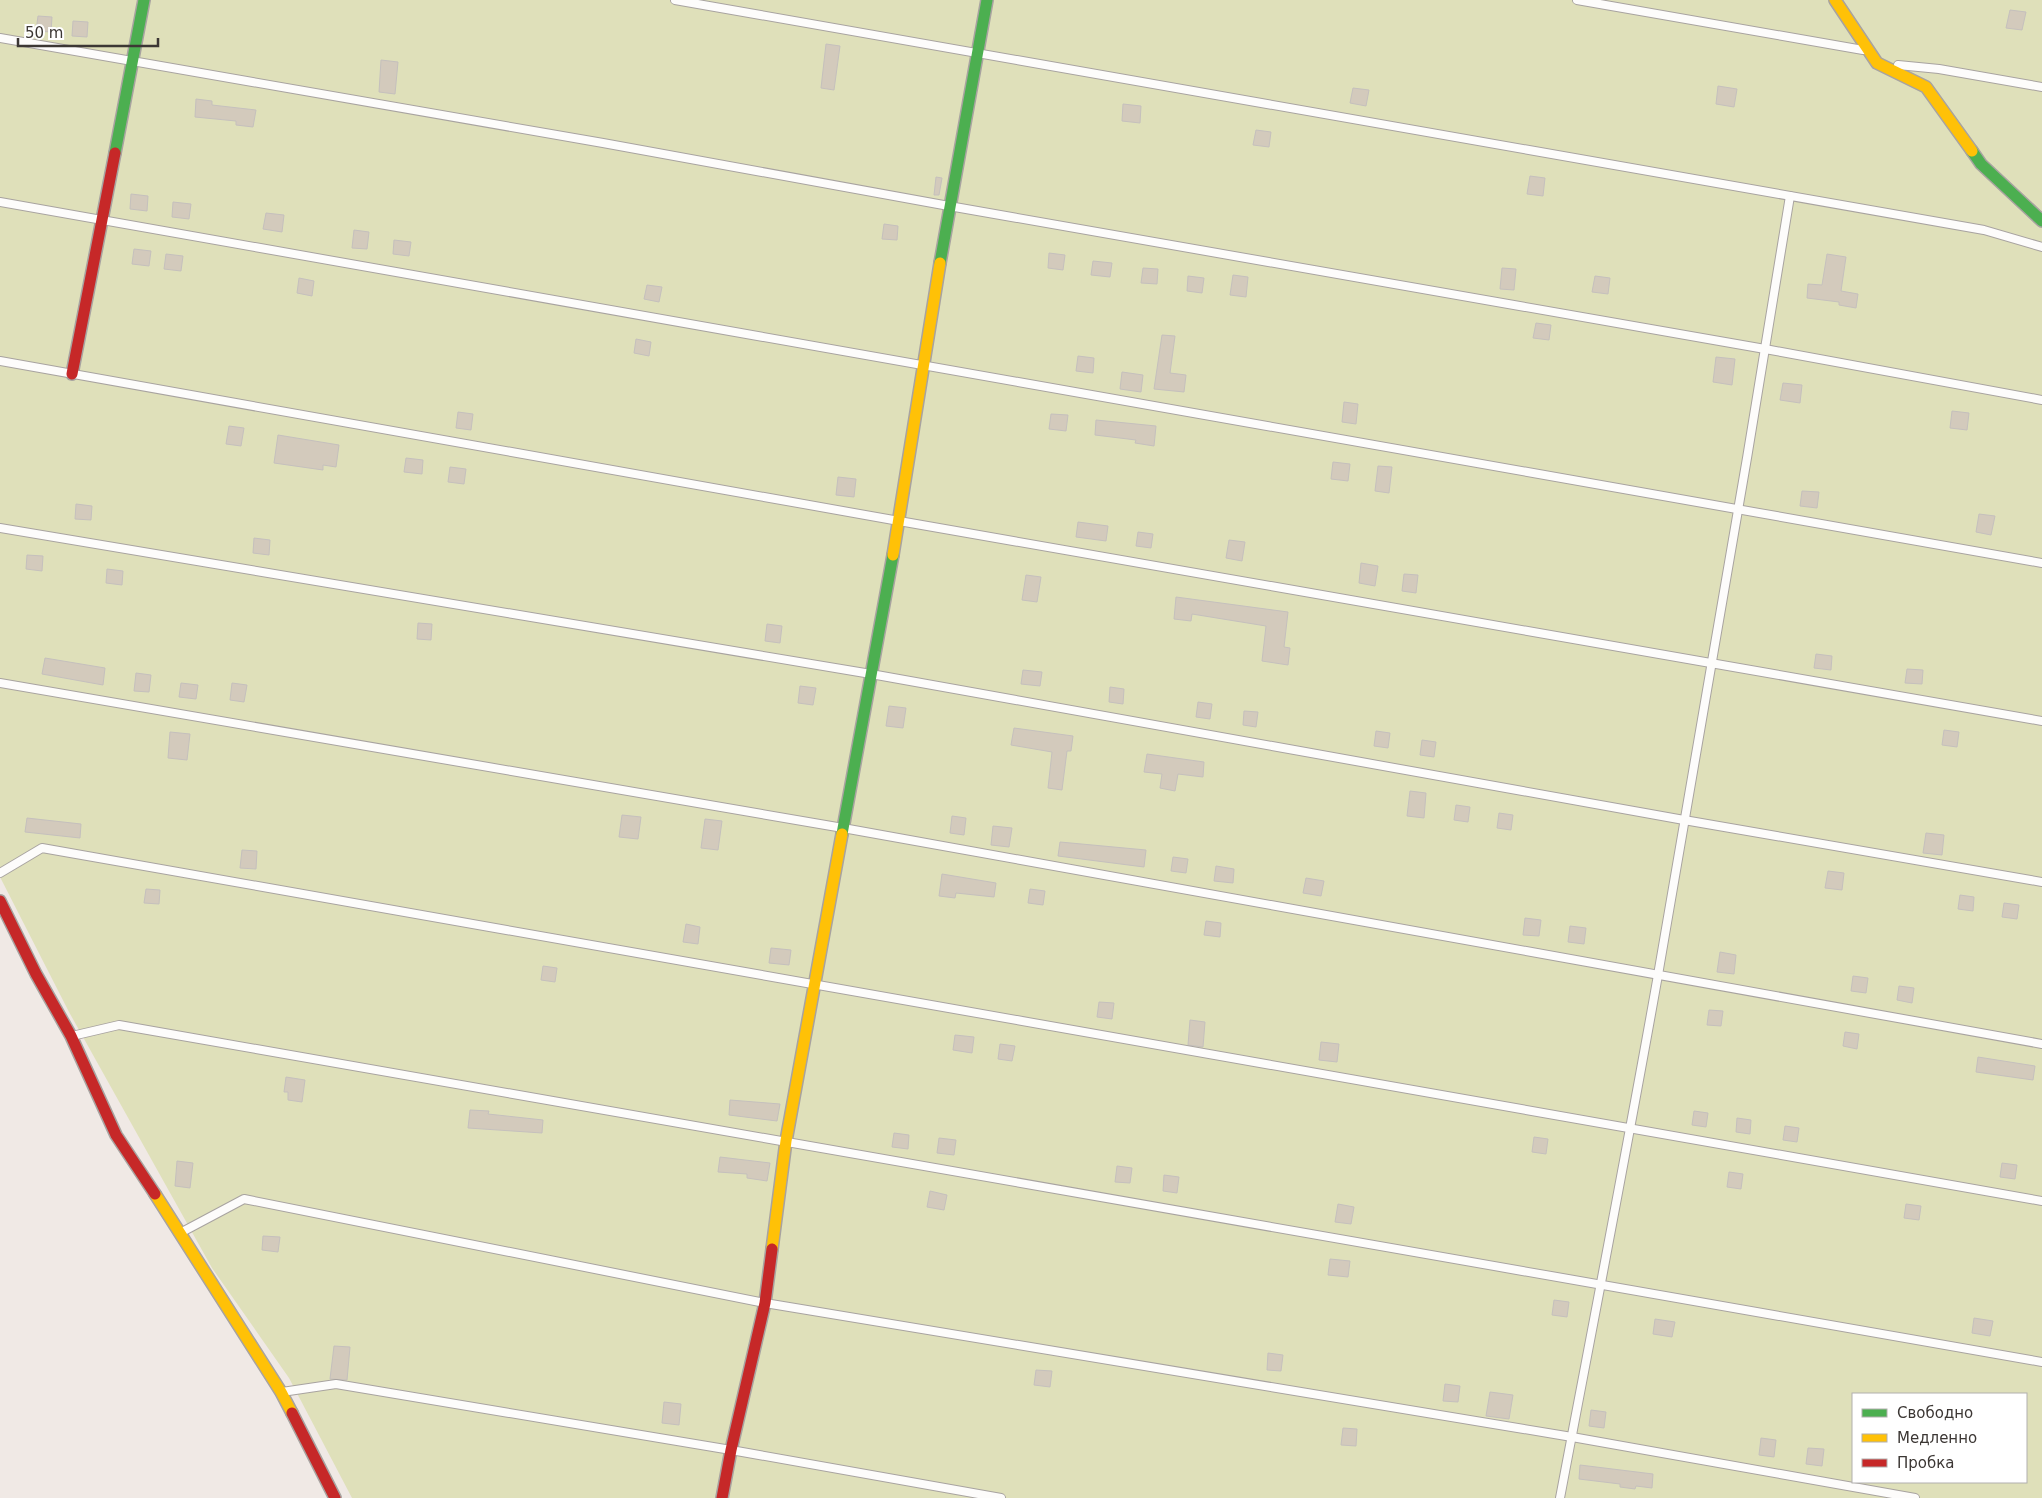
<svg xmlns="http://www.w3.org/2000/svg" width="2042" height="1498" font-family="'DejaVu Sans',sans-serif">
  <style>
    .green { fill: #dfe0ba; fill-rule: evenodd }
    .building { fill: #d3cabc; stroke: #c5c0bd }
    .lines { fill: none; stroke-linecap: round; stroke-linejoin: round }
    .lane-casing { stroke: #a8a3a0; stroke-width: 10 }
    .fast-casing { stroke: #a8a3a0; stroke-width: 14 }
    .slow-casing { stroke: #a8a3a0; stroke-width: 14 }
    .jam-casing { stroke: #a8a3a0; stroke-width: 14 }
    .lane { stroke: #fdfcfb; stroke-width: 8 }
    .fast { stroke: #4caf50; stroke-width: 11 }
    .slow { stroke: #ffc107; stroke-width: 11 }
    .jam { stroke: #c62828; stroke-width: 11 }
  </style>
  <rect width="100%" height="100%" fill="#f0e9e5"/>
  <path class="green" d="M0 0H2042V1498H352L289 1378 212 1268 69 1012 0 877ZM1853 1394H2026V1482H1853Z"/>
  <g class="building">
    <polygon points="2010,10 2026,12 2022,30 2006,28"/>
    <polygon points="38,16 52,17 51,32 36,31"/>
    <polygon points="73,21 88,22 87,37 72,36"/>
    <polygon points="826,44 840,46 834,90 821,88"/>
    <polygon points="381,60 398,62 395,94 379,92"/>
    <polygon points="1718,86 1737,89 1734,107 1716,104"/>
    <polygon points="1353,88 1369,90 1366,106 1350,103"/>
    <polygon points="196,99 212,101 212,105 256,110 253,127 236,125 236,121 195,117"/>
    <polygon points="1123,104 1141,106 1140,123 1122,121"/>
    <polygon points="1256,130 1271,132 1269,147 1253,145"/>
    <polygon points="1530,176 1545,178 1543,196 1527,194"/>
    <polygon points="936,177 942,178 939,195 934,195"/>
    <polygon points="131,194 148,196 147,211 130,209"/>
    <polygon points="173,202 191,204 189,219 172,217"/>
    <polygon points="266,213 284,215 282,232 263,229"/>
    <polygon points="884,224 898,226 897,240 882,239"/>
    <polygon points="354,230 369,232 367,249 352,248"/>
    <polygon points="394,240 411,242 409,256 393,254"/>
    <polygon points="134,249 151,251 149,266 132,264"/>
    <polygon points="1049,253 1065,255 1063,270 1048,268"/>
    <polygon points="166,254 183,256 181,271 164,269"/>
    <polygon points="1827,254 1846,257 1841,291 1858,294 1856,308 1839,305 1839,302 1807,298 1808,284 1822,285"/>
    <polygon points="1093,261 1112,263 1110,277 1091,275"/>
    <polygon points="1143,268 1158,269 1157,284 1141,283"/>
    <polygon points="1502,268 1516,269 1514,290 1500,289"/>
    <polygon points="1233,275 1248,277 1246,297 1230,295"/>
    <polygon points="1188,276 1204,278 1202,293 1187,291"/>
    <polygon points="1595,276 1610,278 1608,294 1592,292"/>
    <polygon points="299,278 314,281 312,296 297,293"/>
    <polygon points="647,285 662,287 659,302 644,299"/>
    <polygon points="1536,323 1551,325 1549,340 1533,338"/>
    <polygon points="1162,335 1175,336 1170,373 1186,375 1184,392 1154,389"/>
    <polygon points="636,339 651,342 649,356 634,353"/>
    <polygon points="1078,356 1094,358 1093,373 1076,371"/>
    <polygon points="1716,357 1735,359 1732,385 1713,382"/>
    <polygon points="1122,372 1143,375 1141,392 1120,389"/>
    <polygon points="1783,383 1802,385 1800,403 1780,400"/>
    <polygon points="1344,402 1358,404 1356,424 1342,422"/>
    <polygon points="1952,411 1969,413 1967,430 1950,428"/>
    <polygon points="458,412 473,414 471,430 456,428"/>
    <polygon points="1051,414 1068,415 1066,431 1049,429"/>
    <polygon points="1096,420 1156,426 1154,446 1135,443 1136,440 1095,435"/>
    <polygon points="229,426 244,428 241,446 226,444"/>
    <polygon points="278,435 339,445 336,467 323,465 323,470 274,463"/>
    <polygon points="406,458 423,460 422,474 404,472"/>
    <polygon points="1333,462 1350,464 1348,481 1331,479"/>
    <polygon points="1378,466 1392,467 1389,493 1375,491"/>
    <polygon points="450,467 466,469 464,484 448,482"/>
    <polygon points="838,477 856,479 854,497 836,495"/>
    <polygon points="1802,491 1819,492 1817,508 1800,506"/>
    <polygon points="76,504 92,506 91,520 75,519"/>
    <polygon points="1979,514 1995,516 1991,535 1976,532"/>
    <polygon points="1078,522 1108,526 1106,541 1076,537"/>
    <polygon points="1138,532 1153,534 1151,548 1136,546"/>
    <polygon points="254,538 270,540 269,555 253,553"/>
    <polygon points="1229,540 1245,542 1242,561 1226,558"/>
    <polygon points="27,555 43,556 42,571 26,569"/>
    <polygon points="1361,563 1378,566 1375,586 1359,583"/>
    <polygon points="107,569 123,571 122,585 106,583"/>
    <polygon points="1404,574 1418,575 1416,593 1402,591"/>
    <polygon points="1026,575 1041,577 1037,602 1022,600"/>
    <polygon points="1176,597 1288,612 1284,647 1290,648 1288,665 1262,661 1266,626 1192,614 1191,621 1174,619"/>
    <polygon points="418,623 432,624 431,640 417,639"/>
    <polygon points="767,624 782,626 780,643 765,641"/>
    <polygon points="1816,654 1832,656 1831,670 1814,668"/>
    <polygon points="45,658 105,668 103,685 42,674"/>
    <polygon points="1907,669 1923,670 1922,684 1905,683"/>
    <polygon points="1023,670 1042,672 1040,686 1021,684"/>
    <polygon points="136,673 151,675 149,692 134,691"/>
    <polygon points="181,683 198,685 196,699 179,697"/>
    <polygon points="232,683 247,685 244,702 230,700"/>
    <polygon points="800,686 816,688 813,705 798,703"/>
    <polygon points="1110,687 1124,689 1123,704 1109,702"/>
    <polygon points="1198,702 1212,704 1210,719 1196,717"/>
    <polygon points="889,706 906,708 903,728 886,726"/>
    <polygon points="1244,711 1258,712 1256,727 1243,725"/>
    <polygon points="1014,728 1073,736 1071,751 1067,751 1062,790 1048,788 1052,752 1011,745"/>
    <polygon points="1944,730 1959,732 1957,747 1942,745"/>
    <polygon points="1376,731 1390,733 1388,748 1374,746"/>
    <polygon points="170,732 190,734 187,760 168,758"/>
    <polygon points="1422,740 1436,742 1434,757 1420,755"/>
    <polygon points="1147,754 1204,762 1203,777 1178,774 1175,791 1160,788 1162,774 1144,772"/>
    <polygon points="1410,791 1426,793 1424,818 1407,816"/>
    <polygon points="1456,805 1470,807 1468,822 1454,820"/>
    <polygon points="1499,813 1513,815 1511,830 1497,828"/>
    <polygon points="622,815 641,817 638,839 619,837"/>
    <polygon points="952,816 966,818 964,835 950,833"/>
    <polygon points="27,818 81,824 80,838 25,832"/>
    <polygon points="705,819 722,821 718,850 701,848"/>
    <polygon points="993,826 1012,828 1009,847 991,845"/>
    <polygon points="1926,833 1944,835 1942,855 1923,853"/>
    <polygon points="1060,842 1146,850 1144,867 1058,856"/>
    <polygon points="242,850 257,851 256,869 240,868"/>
    <polygon points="1173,857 1188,859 1186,873 1171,871"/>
    <polygon points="1216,866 1234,869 1233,883 1214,881"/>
    <polygon points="1828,871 1844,873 1842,890 1825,888"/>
    <polygon points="942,874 996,883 994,897 956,893 955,898 939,896"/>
    <polygon points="1306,878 1324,881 1321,896 1303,893"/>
    <polygon points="146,889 160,890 159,904 144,903"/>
    <polygon points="1030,889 1045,891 1043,905 1028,903"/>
    <polygon points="1960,895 1974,897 1973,911 1958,909"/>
    <polygon points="2004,903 2019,905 2017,919 2002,917"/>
    <polygon points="1525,918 1541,920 1539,936 1523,935"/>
    <polygon points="1206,921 1221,923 1220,937 1204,935"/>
    <polygon points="686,924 700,927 698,944 683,942"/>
    <polygon points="1570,926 1586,928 1584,944 1568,942"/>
    <polygon points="771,948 791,950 789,965 769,963"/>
    <polygon points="1720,952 1736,955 1734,974 1717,972"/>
    <polygon points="543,966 557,968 555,982 541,980"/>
    <polygon points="1853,976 1868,978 1866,993 1851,991"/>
    <polygon points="1899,986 1914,988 1912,1003 1897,1000"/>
    <polygon points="1099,1002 1114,1003 1112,1019 1097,1017"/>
    <polygon points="1709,1010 1723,1011 1721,1026 1707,1025"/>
    <polygon points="1190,1020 1205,1022 1203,1047 1188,1045"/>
    <polygon points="1845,1032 1859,1034 1857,1049 1843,1046"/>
    <polygon points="955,1035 974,1037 972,1053 953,1050"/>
    <polygon points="1321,1042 1339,1044 1337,1062 1319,1060"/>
    <polygon points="1000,1044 1015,1046 1012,1061 998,1059"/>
    <polygon points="1978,1057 2035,1066 2033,1080 1976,1072"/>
    <polygon points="286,1077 305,1080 302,1102 288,1100 288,1092 284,1092"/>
    <polygon points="730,1100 780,1104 777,1121 729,1115"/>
    <polygon points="470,1110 489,1111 488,1114 543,1120 542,1133 468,1128"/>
    <polygon points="1694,1111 1708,1113 1706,1127 1692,1125"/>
    <polygon points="1737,1118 1751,1120 1750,1134 1736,1132"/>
    <polygon points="1785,1126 1799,1128 1797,1142 1783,1140"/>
    <polygon points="894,1133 909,1135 908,1149 892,1147"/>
    <polygon points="1534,1137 1548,1139 1546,1154 1532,1152"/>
    <polygon points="939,1138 956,1140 954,1155 937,1153"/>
    <polygon points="720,1157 770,1163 767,1181 747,1178 747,1174 718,1172"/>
    <polygon points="177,1161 193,1163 190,1188 175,1186"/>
    <polygon points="2002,1163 2017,1165 2015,1179 2000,1177"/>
    <polygon points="1117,1166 1132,1168 1130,1183 1115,1182"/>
    <polygon points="1729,1172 1743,1174 1741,1189 1727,1187"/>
    <polygon points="1164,1175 1179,1177 1177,1193 1163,1191"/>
    <polygon points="930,1191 947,1195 944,1210 927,1207"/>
    <polygon points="1338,1204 1354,1207 1351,1224 1335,1222"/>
    <polygon points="1906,1204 1921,1206 1919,1220 1904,1218"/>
    <polygon points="263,1236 280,1237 278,1252 262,1250"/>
    <polygon points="1330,1259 1350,1261 1348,1277 1328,1275"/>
    <polygon points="1554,1300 1569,1302 1567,1317 1552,1315"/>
    <polygon points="1974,1318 1993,1321 1990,1336 1972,1333"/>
    <polygon points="1655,1319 1675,1322 1672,1337 1653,1334"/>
    <polygon points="334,1346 350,1347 347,1380 330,1379"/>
    <polygon points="1268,1353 1283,1355 1281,1371 1267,1370"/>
    <polygon points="1036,1370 1052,1371 1050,1387 1034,1385"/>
    <polygon points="1445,1384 1460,1386 1458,1402 1443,1401"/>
    <polygon points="1490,1392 1513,1395 1509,1419 1486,1416"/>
    <polygon points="664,1402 681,1404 679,1425 662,1423"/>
    <polygon points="1591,1410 1606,1412 1604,1428 1589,1426"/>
    <polygon points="1343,1428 1357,1429 1356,1446 1341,1445"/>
    <polygon points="1761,1438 1776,1440 1774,1457 1759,1455"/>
    <polygon points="1808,1448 1824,1449 1822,1466 1806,1464"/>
    <polygon points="1580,1465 1653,1474 1652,1488 1636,1486 1635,1489 1620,1487 1620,1484 1579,1479"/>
  </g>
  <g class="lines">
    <defs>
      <g id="lane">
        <polyline points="675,0 1984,230 2042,247"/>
        <polyline points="1577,0 1863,50"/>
        <polyline points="0,38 603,143 949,206 1765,349 2042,400"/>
        <polyline points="1898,65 1939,69 2042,87"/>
        <polyline points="0,202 2042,563"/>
        <polyline points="0,361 899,521 2042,721"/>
        <polyline points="0,528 871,674 1684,820 2042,882"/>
        <polyline points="0,683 843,828 2042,1044"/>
        <polyline points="0,873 42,848 2042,1201"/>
        <polyline points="72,1036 119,1025 2042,1362"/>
        <polyline points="182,1232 244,1199 765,1303 1572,1437 1915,1498"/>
        <polyline points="282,1392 336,1384 731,1450 1001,1498"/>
        <path d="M1560 1498C1593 1324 1627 1150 1658 975 1704 716 1748 456 1790 196"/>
      </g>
      <g id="fast">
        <polyline points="1972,151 1981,164 2042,221"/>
        <polyline points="115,153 144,0"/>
        <polyline points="940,263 987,0"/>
        <polyline points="842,834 893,555"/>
      </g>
      <g id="slow">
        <polyline points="1835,0 1877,63 1926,87 1972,151"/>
        <polyline points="893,555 940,263"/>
        <polyline points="155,1194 281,1392 292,1413"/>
        <polyline points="772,1249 786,1141 842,834"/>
      </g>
      <g id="jam">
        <polyline points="72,374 115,153"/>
        <polyline points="0,901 36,974 71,1036 116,1135 155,1194"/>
        <polyline points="292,1413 335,1498"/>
        <polyline points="722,1498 731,1450 765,1303 772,1249"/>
      </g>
    </defs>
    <use href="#lane" class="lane-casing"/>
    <use href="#fast" class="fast-casing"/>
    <use href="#slow" class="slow-casing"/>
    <use href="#jam" class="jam-casing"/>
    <use href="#lane" class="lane"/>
    <use href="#fast" class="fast"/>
    <use href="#slow" class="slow"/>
    <use href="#jam" class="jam"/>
  </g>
  <rect x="1852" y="1393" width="175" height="90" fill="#ffffff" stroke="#b1afae"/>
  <rect x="1862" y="1409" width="25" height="8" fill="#4caf50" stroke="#b1afae"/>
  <text x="1897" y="1418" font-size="15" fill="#3c3734">Свободно</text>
  <rect x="1862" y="1434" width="25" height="8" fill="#ffc107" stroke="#b1afae"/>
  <text x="1897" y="1443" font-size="15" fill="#3c3734">Медленно</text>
  <rect x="1862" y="1459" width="25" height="8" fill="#c62828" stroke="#b1afae"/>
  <text x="1897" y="1468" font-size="15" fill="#3c3734">Пробка</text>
  <path d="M18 38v8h140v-8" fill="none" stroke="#3c3734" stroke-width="2.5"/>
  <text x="25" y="38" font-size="15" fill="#3c3734" stroke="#ffffff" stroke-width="4" paint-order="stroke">50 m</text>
</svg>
